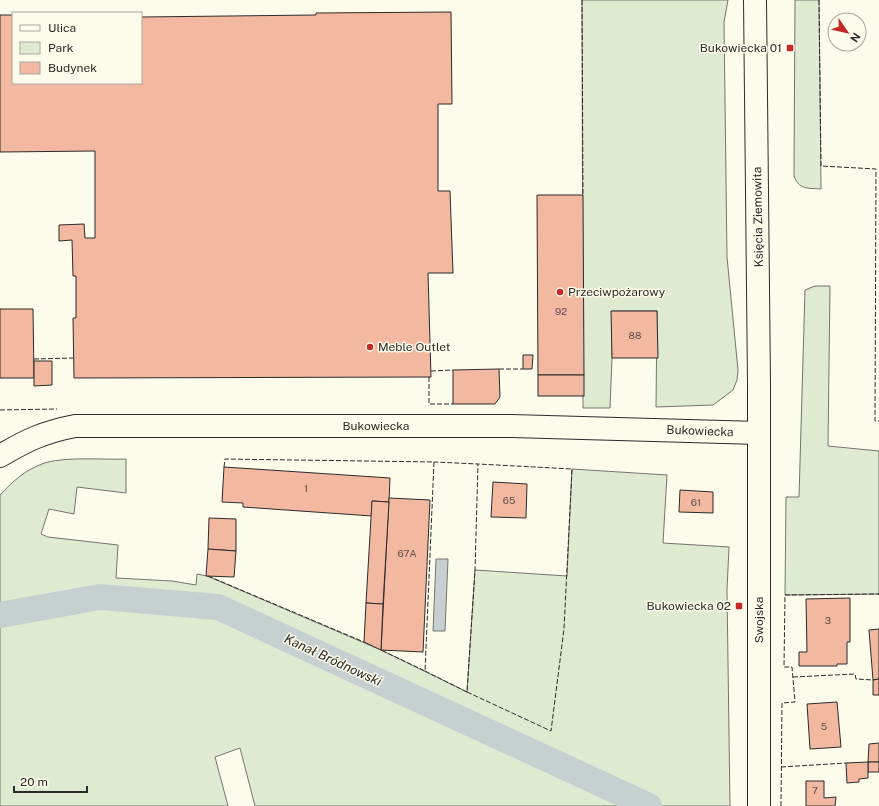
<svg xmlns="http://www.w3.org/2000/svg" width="879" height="806" font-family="'Public Sans',sans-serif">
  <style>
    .green { fill: #deebd1; stroke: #74746e }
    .water { fill: #c7d0d0; stroke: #74746e }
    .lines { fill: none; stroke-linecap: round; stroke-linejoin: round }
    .canal { stroke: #c7d0d0; stroke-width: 26 }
    .building { fill: #f2b8a0; stroke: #2b2b2b }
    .street-casing { stroke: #2b2b2b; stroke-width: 24 }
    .secondary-casing { stroke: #2b2b2b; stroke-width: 24 }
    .street { stroke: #fdfbea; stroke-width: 22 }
    .secondary { stroke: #fdfbea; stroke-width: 22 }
    .fence { stroke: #2b2b2b; stroke-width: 1; stroke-dasharray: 5 2; stroke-linecap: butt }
    .poi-dot { fill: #c62828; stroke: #fdfbea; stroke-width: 1.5 }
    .labels { text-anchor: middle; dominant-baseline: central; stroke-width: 3; stroke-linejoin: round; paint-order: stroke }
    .number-label { font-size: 10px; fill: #5d4e48 }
    .poi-label { font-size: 12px; fill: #2b2b2b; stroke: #fdfbea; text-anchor: end }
    .street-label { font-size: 12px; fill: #2b2b2b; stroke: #fdfbea }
    .water-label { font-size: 13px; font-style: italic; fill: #2b2b2b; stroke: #fdfbea }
  </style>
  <rect width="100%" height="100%" fill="#fdfbea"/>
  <g class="green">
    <polygon points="582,0 728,0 724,22 727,257 738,370 737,380 733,390 713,405 656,407 657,311 612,311 612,358 610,408 583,408"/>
    <path d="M795 0H819L821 189C808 188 799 190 794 176Z"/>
    <polygon points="815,286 830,286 828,446 879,451 879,594 785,595 786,497 799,497 805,290"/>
    <path d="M126 459V493L77 487 74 514 49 509 41 534 48 537 118 545 116 578 172 581 196 585 197 574 207 576 381 650 467 692 475 570 567 576 572 469 667 475 663 543 729 547 727 590 730 806H255L240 748 215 757 228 806H0V495C12 482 25 470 42 464 62 456 104 460 126 459Z"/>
  </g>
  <polygon class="water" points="436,559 448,559 445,631 433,631"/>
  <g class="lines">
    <polyline class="canal" points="0,615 100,597 218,607 649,806"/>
  </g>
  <g class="building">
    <polygon points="451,12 452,104 438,104 438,191 450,191 453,273 428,273 431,377 74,378 73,318 76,318 76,276 73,276 72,240 59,241 59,225 84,224 85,238 95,238 95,151 0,152 0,15 13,15 13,83 141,83 141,17 316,15 316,13"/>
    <polygon points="537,195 583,195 584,375 538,375"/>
    <polygon points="0,309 33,309 34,378 0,378"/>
    <polygon points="611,311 657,311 658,358 612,358"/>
    <polygon points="523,355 533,355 532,369 523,369"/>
    <polygon points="34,361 52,361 52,385 34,386"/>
    <polygon points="499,369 500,397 495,404 453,404 453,370"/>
    <rect x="538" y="375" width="46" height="21"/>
    <polygon points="224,467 390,478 389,502 372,501 372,516 243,507 243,503 222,502"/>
    <polygon points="493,482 527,484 526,518 491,517"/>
    <polygon points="680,490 713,492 713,513 679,512"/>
    <polygon points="389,498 430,500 423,652 381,650"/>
    <polygon points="372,501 389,502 383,604 366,603"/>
    <polygon points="209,518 236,519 236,551 208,549"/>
    <polygon points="208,549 236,551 234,577 206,576"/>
    <polygon points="850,598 850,642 847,642 847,664 837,664 837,666 799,666 799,652 807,652 806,599"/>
    <polygon points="366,603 383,604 381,650 364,642"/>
    <polygon points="879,629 879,679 873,680 869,630"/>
    <polygon points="879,679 879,695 873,695 873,680"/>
    <polygon points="837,702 841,747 810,749 807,704"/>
    <polygon points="879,743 879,762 868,762 869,744"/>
    <rect x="868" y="762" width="11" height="10"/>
    <polygon points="868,762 868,778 859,779 859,782 847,783 846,763"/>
    <polygon points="806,781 824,781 824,798 836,797 835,806 806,806"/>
  </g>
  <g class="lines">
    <defs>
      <path id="street" d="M0 456C27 440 44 432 75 426H512L759 433"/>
      <polyline id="secondary" points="755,0 759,385 759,806"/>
    </defs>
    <use href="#street" class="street-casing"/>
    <use href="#secondary" class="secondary-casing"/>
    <use href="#street" class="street"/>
    <use href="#secondary" class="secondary"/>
    <g class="fence">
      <polyline points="582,0 583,195"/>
      <polyline points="819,0 821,166 876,169 875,421 879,421"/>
      <polyline points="34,359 74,358"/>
      <polyline points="499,369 523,369"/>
      <polyline points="431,371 453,370"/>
      <polyline points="429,377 429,404 453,404"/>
      <polyline points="0,410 57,409"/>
      <polyline points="224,467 225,459 434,462 425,671 381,650"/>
      <polyline points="208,576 364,642"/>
      <polyline points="425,671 467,692 475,570 478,464 434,462"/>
      <polyline points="793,677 855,674 856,679 873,680"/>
      <polyline points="467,692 551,731 564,629 572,469 478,464"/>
      <polyline points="781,767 846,763"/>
      <polyline points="781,806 782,703 795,702 792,667 784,667 785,595 879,594"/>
    </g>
  </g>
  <g class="poi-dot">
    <rect x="786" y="44" width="8" height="8" rx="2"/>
    <circle cx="560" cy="292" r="4"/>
    <circle cx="370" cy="347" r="4"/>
    <rect x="735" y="602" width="8" height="8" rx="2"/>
  </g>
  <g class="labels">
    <g class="number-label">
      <text x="561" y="311">92</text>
      <text x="635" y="335">88</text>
      <text x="306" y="488">1</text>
      <text x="509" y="500">65</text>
      <text x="696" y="502">61</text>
      <text x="407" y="553">67A</text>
      <text x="828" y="620">3</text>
      <text x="824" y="726">5</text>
      <text x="815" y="790">7</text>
    </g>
    <g class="poi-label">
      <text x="782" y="48">Bukowiecka 01</text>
      <text x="568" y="292" text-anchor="start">Przeciwpożarowy</text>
      <text x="378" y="347" text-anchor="start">Meble Outlet</text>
      <text x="731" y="606">Bukowiecka 02</text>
    </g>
    <g class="street-label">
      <text transform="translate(758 217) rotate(-91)">Księcia Ziemowita</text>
      <text x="376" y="426">Bukowiecka</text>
      <text transform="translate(700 431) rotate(2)">Bukowiecka</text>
      <text transform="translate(759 620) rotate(-90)">Swojska</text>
    </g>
    <g class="water-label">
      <text transform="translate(333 660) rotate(25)">Kanał Bródnowski</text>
    </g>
  </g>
  <rect x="12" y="12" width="130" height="72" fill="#fdfbea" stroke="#a9a89e"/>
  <rect x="20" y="25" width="20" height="6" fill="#fdfbea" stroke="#a9a89e"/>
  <text x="48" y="32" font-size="12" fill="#2b2b2b">Ulica</text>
  <rect x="20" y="42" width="20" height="12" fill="#deebd1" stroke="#a9a89e"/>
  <text x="48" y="52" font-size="12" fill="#2b2b2b">Park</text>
  <rect x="20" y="62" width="20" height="12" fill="#f2b8a0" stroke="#a9a89e"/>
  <text x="48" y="72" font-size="12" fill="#2b2b2b">Budynek</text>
  <g transform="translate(847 32) rotate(124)"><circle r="19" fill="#fdfbea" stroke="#a9a89e"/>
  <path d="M0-3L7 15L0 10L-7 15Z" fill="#c62828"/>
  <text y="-6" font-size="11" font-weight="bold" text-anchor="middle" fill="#2b2b2b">N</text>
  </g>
  <path d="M14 786v6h73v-6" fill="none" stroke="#2b2b2b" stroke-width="2"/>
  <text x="20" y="786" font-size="12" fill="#2b2b2b" stroke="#fdfbea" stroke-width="3" paint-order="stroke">20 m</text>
</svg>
